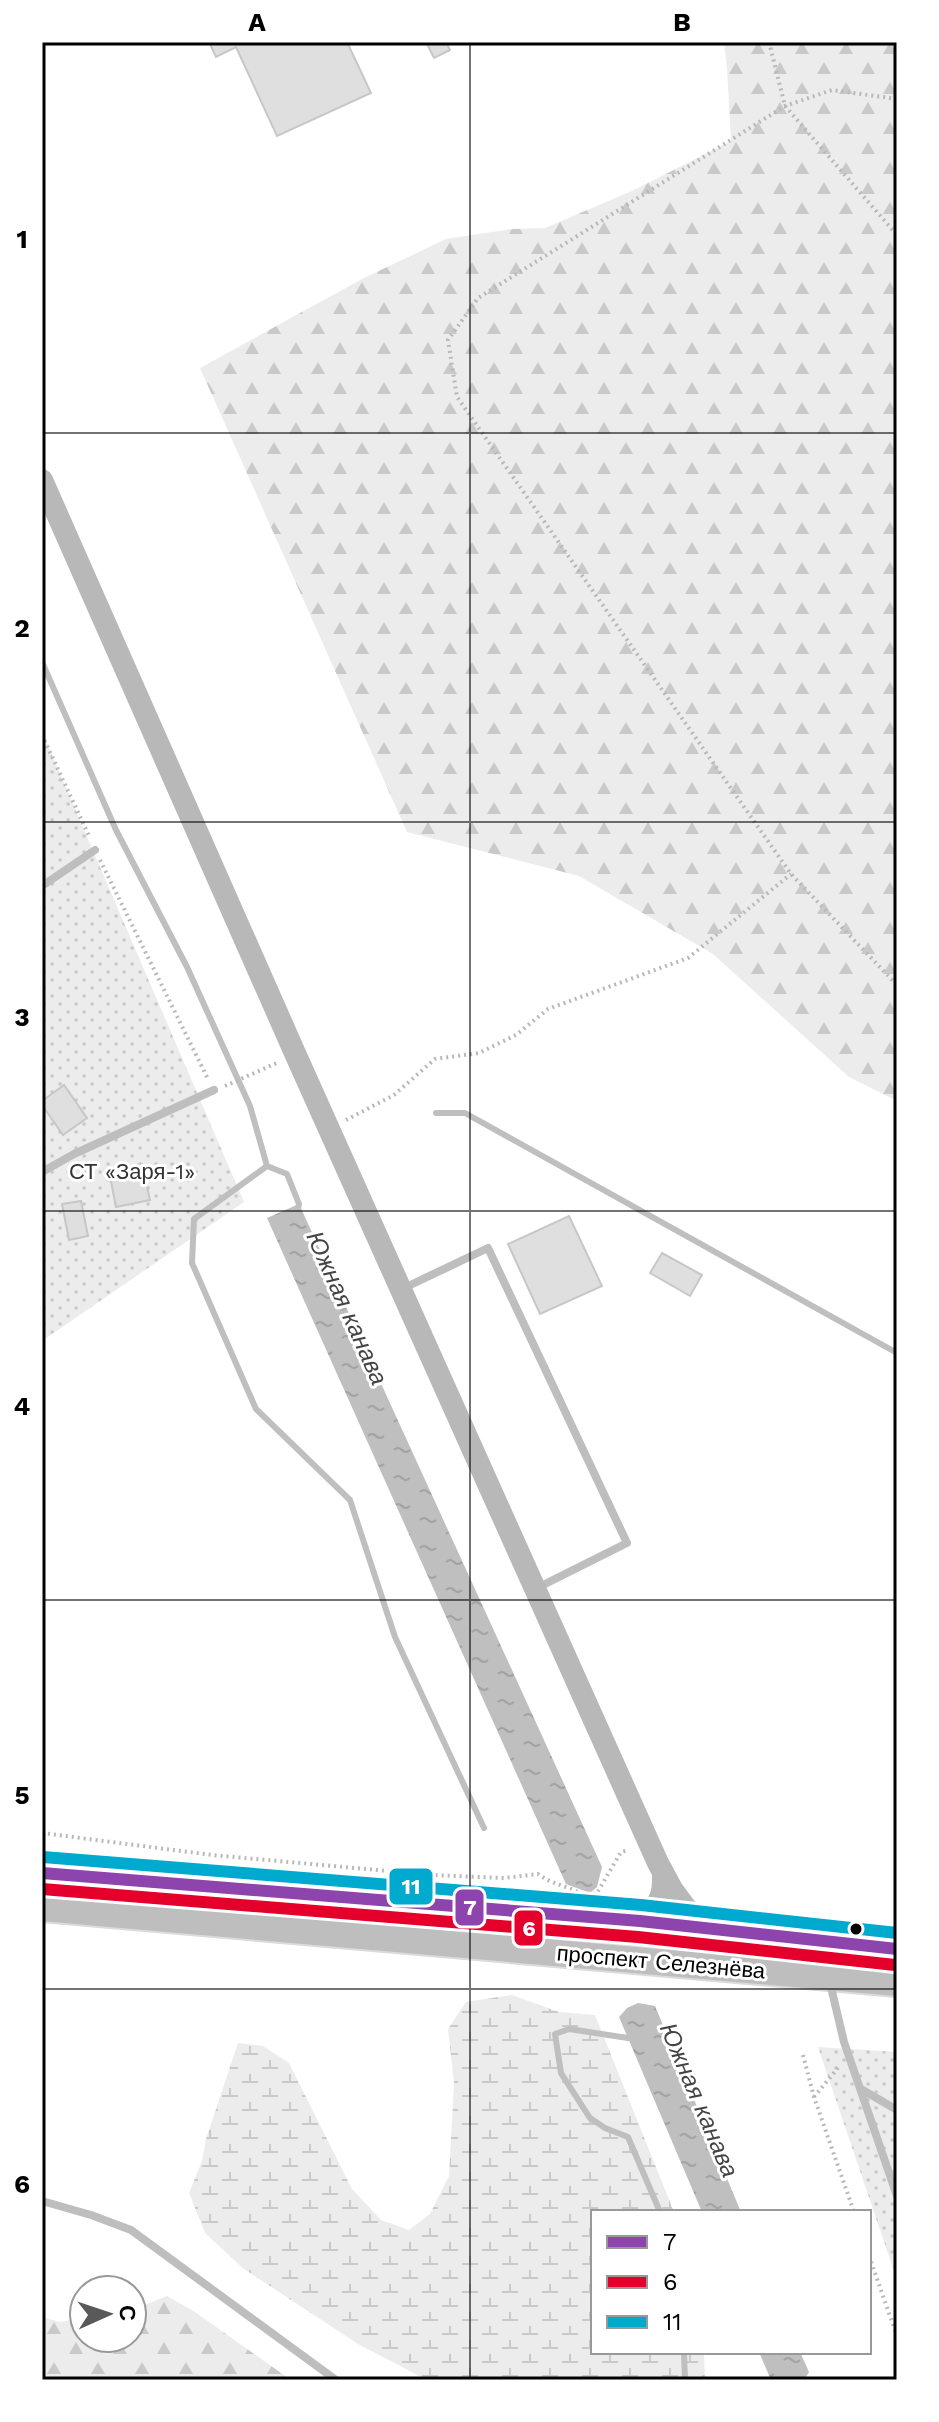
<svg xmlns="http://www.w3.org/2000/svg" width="939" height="2422" font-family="'Work Sans',sans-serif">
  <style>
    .grass { fill: url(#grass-dots) }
    .forest { fill: url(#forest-firs) }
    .wetland { fill: url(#wetland-marsh) }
    .water { fill: url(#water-ripples) }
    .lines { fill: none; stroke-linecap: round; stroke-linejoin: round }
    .stream { stroke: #bfbfbf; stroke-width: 6 }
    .building { fill: #dfdfdf; stroke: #c7c7c7; stroke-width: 2 }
    .primary-casing { stroke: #dbdbdb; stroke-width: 30 }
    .path { stroke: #b9b9b9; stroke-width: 4; stroke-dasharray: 2 4; stroke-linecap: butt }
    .lane { stroke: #bebebe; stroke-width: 8 }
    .secondary { stroke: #b8b8b8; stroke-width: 22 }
    .primary { stroke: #bebebe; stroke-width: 26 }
    .bus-1-casing { stroke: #fff; stroke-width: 18 }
    .bus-2-casing { stroke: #fff; stroke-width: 18 }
    .bus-3-casing { stroke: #fff; stroke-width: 18 }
    .bus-1 { stroke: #8e44ad; stroke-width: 12 }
    .bus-2 { stroke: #e4002b; stroke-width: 12 }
    .bus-3 { stroke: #00a9ce; stroke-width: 12 }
    .grid { fill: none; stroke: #000; stroke-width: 2; stroke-opacity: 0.55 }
    .bus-dot { fill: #000; stroke: #fff; stroke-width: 3 }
    .labels { text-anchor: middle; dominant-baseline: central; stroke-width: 6; stroke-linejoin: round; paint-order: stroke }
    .park-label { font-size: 22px; fill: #333; stroke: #fff }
    .street-label { font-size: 22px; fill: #000; stroke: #fff }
    .water-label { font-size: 24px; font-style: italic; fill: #444; stroke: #fff }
    .line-badge { stroke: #fff; stroke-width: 3 }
    .badge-label { font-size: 22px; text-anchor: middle; font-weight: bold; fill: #fff }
    .neatline { fill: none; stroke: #000; stroke-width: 3 }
    .grid-label { font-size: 26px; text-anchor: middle; font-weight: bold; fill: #000 }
  </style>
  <defs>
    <pattern id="grass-dots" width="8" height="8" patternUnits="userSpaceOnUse" patternTransform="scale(2)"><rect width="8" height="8" fill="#ececec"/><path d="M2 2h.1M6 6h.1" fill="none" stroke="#c9c9c9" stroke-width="1.8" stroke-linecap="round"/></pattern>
    <pattern id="forest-firs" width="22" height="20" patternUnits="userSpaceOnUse" patternTransform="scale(2)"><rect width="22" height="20" fill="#ececec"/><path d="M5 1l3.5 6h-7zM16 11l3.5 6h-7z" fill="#c9c9c9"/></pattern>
    <pattern id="wetland-marsh" width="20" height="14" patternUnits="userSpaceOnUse" patternTransform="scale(2)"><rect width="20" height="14" fill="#ececec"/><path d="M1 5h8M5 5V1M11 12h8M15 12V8" fill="none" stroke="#c9c9c9"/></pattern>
    <pattern id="water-ripples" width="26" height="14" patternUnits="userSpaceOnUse" patternTransform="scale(2)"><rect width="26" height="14" fill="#bfbfbf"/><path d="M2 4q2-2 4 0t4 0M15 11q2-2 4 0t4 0" fill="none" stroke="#a2a2a2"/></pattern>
  </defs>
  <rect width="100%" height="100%" fill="#fff"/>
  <g class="grass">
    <polygon points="42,732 244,1202 42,1341"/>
    <polygon points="818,2047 897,2052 897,2280"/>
  </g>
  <g class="forest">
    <polygon points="724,42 897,42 897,1101 849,1077 713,954 579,876 407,832 200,368 364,278 446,239 512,229 545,228 632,191 731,141 727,68"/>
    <polygon points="167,2296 195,2312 291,2380 42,2380 42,2317 60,2322 84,2318 84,2338 132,2338 132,2310"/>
  </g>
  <polygon class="wetland" points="512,1995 559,2012 595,2015 674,2212 593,2212 593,2352 704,2352 705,2380 427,2380 358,2344 244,2269 205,2233 189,2193 202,2161 206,2139 238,2043 263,2046 289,2063 352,2189 381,2220 409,2230 430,2214 449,2176 454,2083 448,2029 466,2002"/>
  <g class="water">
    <polygon points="299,1204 602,1867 597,1887 590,1893 566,1884 267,1218"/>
    <polygon points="638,2003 655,2006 741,2212 702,2212 619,2017 627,2008"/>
    <polygon points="759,2352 800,2352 809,2372 804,2380 771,2380"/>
  </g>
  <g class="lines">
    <g class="stream">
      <polyline points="42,662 116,830 187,967 250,1106 267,1166 287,1174 299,1204 298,1209"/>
      <polyline points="436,1113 465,1113 897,1353"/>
      <polyline points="267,1166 194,1219 192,1263 256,1409 350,1500 395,1637 484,1828"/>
      <polyline points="635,2035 628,2038 569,2029 555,2034 561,2073 590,2118 605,2128 628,2137 660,2212"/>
      <polyline points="684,2352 685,2380"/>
    </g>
  </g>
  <g class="building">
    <polygon points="209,42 347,42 371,93 277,136 236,47 216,57"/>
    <polygon points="426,42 446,42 450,50 434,58"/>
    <polygon points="64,1085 87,1118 63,1135 42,1105 42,1101"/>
    <polygon points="142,1164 150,1200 116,1207 109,1171"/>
    <polygon points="81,1201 88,1236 69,1240 62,1204"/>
    <polygon points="569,1216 602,1286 540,1314 508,1244"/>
    <polygon points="662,1253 702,1275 690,1296 650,1273"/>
  </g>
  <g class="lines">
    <defs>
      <g id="primary">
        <polyline points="42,1873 640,1921 897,1949"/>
        <polyline points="42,1908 897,1983"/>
      </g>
    </defs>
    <use href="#primary" class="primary-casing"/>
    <g class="path">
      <polyline points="769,42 785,106 897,235"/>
      <polyline points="897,99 832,90 785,106 478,298 448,340 457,397 791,874 897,985"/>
      <polyline points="42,735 90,838"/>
      <polyline points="100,860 208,1079"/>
      <polyline points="225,1086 279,1062"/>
      <polyline points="346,1120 394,1095 435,1059 479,1053 516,1035 548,1009 688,958 791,874"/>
      <path d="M42 1833 212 1855 432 1875 504 1878 538 1874C550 1883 563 1885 578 1892"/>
      <polyline points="593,1894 597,1893 621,1852 629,1850"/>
      <polyline points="803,2055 814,2097 854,2212"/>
      <polyline points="814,2097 838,2068"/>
      <polyline points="869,2256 897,2336"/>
    </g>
    <g class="lane">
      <polyline points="42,886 95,850"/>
      <polyline points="42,1172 74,1154 214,1090"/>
      <polyline points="402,1289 488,1248 627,1543 537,1588"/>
      <polyline points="830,1983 844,2042 897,2196"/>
      <polyline points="861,2089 897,2110"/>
      <polyline points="42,2201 91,2215 131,2230 336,2380"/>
    </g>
    <g class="secondary">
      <polyline points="42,480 294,1051 658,1863 672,1889 689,1912 714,1929"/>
      <path d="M640 1921C658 1905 664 1899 663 1874"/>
    </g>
    <use href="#primary" class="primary"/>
    <defs>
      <polyline id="bus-1" points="42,1873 640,1921 897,1949"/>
      <polyline id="bus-2" points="42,1889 638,1937 895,1965"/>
      <polyline id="bus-3" points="43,1857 641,1905 897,1933"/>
    </defs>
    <use href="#bus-1" class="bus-1-casing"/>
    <use href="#bus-2" class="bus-2-casing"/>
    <use href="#bus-3" class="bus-3-casing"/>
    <use href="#bus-1" class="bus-1"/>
    <use href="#bus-2" class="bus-2"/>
    <use href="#bus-3" class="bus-3"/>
  </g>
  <path class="grid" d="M470 42V2380M42 433H897M42 822H897M42 1211H897M42 1600H897M42 1989H897"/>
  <circle class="bus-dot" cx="856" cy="1929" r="7"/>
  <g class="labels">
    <g class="park-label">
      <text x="132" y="1171">СТ «Заря-1»</text>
    </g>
    <g class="street-label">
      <text transform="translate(661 1962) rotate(5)">проспект Селезнёва</text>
    </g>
    <g class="water-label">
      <text transform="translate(347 1308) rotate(66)">Южная канава</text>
      <text transform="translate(699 2100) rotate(67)">Южная канава</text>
    </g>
  </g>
  <g class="line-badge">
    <rect x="388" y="1867" width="46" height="39" rx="8" fill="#00a9ce"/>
    <rect x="454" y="1888" width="31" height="39" rx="8" fill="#8e44ad"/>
    <rect x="513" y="1909" width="31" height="38" rx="8" fill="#e4002b"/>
  </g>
  <g class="badge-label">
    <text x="411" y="1894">11</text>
    <text x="470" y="1915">7</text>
    <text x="529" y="1936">6</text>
  </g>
  <rect width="939" height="2422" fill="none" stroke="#ffffff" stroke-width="88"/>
  <rect x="591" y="2210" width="280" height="144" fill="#ffffff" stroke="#999999" stroke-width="2"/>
  <rect x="607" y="2236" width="40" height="12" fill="#8e44ad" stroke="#999999" stroke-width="2"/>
  <text x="663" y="2250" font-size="24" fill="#000000">7</text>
  <rect x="607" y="2276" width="40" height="12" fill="#e4002b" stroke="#999999" stroke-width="2"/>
  <text x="663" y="2290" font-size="24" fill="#000000">6</text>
  <rect x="607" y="2316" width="40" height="12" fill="#00a9ce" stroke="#999999" stroke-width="2"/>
  <text x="663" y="2330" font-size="24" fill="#000000">11</text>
  <g transform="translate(108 2314) rotate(87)"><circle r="38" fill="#ffffff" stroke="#999999" stroke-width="2"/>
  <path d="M0-6L14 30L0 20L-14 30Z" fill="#595959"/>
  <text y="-12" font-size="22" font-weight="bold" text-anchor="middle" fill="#000000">С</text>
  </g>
  <rect x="44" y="44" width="851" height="2334" class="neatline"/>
  <g class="grid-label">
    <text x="257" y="31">A</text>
    <text x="682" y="31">B</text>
    <text x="22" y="248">1</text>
    <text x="22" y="637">2</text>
    <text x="22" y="1026">3</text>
    <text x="22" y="1415">4</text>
    <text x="22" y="1804">5</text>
    <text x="22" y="2193">6</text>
  </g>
</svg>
